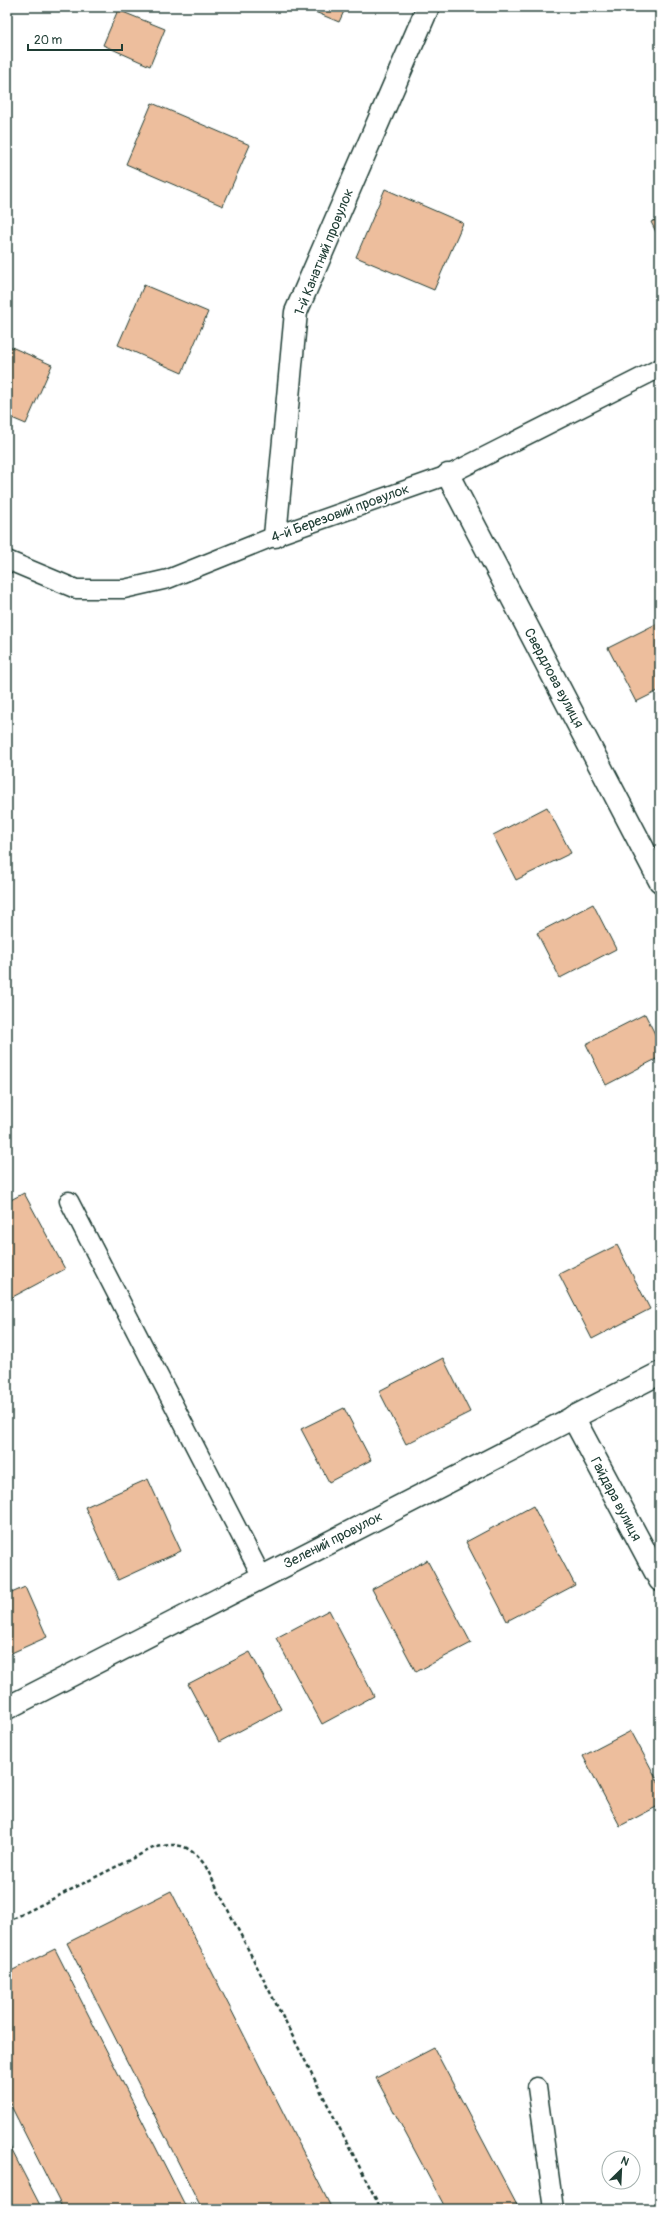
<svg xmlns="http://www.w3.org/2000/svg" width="667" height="2216" font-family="Pangolin,sans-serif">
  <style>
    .building { fill: #edbe9d; stroke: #1f3d34 }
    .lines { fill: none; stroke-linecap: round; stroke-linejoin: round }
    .lane-casing { stroke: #1f3d34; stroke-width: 21 }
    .street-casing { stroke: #1f3d34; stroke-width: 25 }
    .path { stroke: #1f3d34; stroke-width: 2.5; stroke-dasharray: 4 3; stroke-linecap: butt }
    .lane { stroke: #fff; stroke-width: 18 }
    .street { stroke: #fff; stroke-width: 22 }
    .labels { text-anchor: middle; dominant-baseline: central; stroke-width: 3; stroke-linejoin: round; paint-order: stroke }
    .street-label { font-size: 14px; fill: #1f3d34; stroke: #fff }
  </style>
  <rect width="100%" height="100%" fill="#fff"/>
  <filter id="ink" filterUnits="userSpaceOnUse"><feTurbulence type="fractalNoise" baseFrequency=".025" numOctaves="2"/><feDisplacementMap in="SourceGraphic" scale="8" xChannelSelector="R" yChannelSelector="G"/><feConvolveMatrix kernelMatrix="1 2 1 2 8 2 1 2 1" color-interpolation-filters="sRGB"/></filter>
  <g filter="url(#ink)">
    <g class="building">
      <polygon points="303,7 346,7 339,22"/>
      <polygon points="118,10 165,29 150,66 103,45"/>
      <polygon points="152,103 250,145 223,206 126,164"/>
      <polygon points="385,189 463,223 434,290 356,257"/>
      <polygon points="660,218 660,240 651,222"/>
      <polygon points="144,285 208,312 182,373 118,345"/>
      <polygon points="7,345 52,365 26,424 7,416"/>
      <polygon points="660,622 660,690 636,702 608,648"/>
      <polygon points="547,807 571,853 516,880 493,835"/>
      <polygon points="593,904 616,949 560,978 537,933"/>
      <polygon points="645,1014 660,1044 660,1057 606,1085 586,1044"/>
      <polygon points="24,1193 65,1269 7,1300 7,1202"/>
      <polygon points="617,1245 650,1309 592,1339 559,1274"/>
      <polygon points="443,1358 470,1412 406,1444 379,1391"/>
      <polygon points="344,1408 371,1460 329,1482 301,1429"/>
      <polygon points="148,1479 181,1551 118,1580 85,1507"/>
      <polygon points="533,1506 575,1585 507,1621 466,1542"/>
      <polygon points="427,1560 471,1643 416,1672 372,1589"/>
      <polygon points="25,1587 47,1637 7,1655 7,1595"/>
      <polygon points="329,1610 374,1696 322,1724 276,1638"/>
      <polygon points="250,1652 281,1709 219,1742 188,1684"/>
      <polygon points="631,1731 660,1785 660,1805 620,1826 583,1756"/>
      <polygon points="171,1891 332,2209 202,2209 67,1943"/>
      <polygon points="55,1949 187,2209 63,2209 7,2098 7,1973"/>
      <polygon points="434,2048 519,2209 446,2209 376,2078"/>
      <polygon points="7,2141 42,2209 7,2209"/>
    </g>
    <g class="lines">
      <defs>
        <g id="lane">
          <polyline points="7,560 76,589 124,589 168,579 275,536 448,475 660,368"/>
          <polyline points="69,1201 262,1577"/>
          <polyline points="537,2087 554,2209"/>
        </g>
        <g id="street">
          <polyline points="448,475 660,881"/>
          <polyline points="275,536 296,312 428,7"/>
          <polyline points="573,1417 660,1580"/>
          <polyline points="7,1708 660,1373"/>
        </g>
      </defs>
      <use href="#lane" class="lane-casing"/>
      <use href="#street" class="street-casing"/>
      <path class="path" d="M7 1922 153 1848C179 1842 188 1844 205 1865L381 2209"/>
      <use href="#lane" class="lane"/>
      <use href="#street" class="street"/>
    </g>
  </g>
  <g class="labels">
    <g class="street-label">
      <text transform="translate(324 252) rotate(-68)">1-й Канатний провулок</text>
      <text transform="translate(340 513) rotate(-20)">4-й Березовий провулок</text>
      <text transform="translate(554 678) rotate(62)">Свердлова вулиця</text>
      <text transform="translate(616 1499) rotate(62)">Гайдара вулиця</text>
      <text transform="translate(333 1540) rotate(-27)">Зелений провулок</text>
    </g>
  </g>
  <rect width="667" height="2216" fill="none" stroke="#fff" stroke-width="24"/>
  <rect x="12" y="12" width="643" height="2192" fill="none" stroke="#1f3d34" stroke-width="1.5" filter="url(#ink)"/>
  <g transform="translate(621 2170) rotate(24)"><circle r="19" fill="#ffffff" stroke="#a5b1ae"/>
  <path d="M0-3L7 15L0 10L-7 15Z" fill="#1f3d34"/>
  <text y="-6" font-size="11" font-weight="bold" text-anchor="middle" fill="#1f3d34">N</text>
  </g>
  <path d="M28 44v6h94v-6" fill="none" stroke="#1f3d34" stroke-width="2"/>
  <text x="34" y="44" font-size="12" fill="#1f3d34" stroke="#ffffff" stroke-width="3" paint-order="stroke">20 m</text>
</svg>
